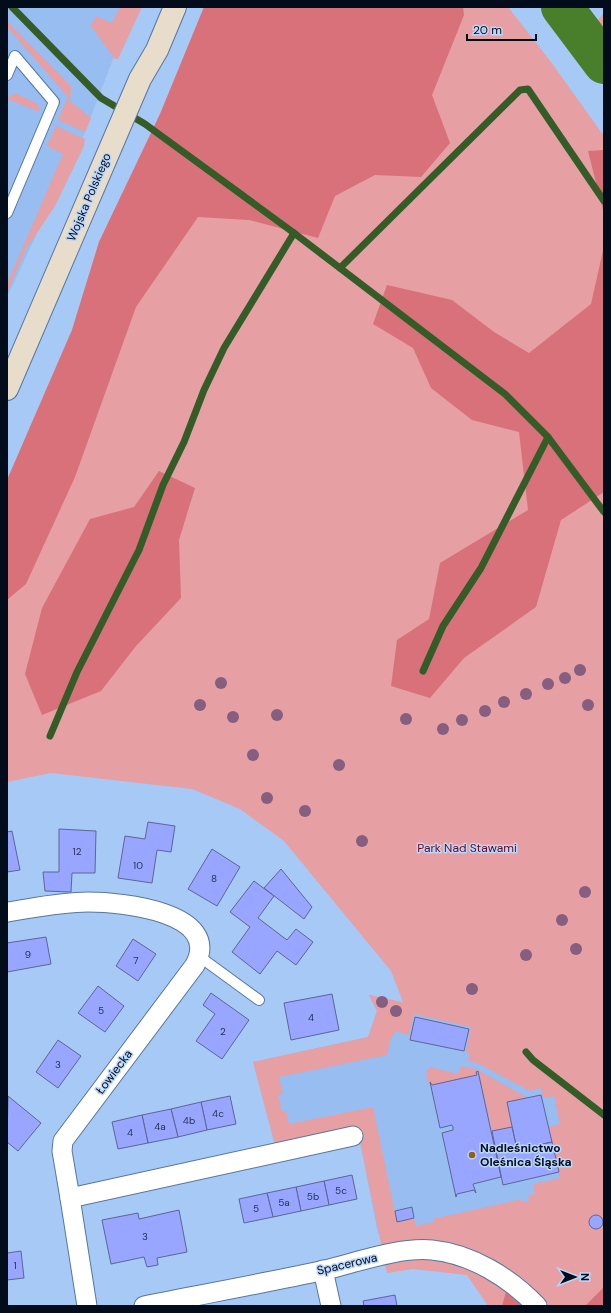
<svg xmlns="http://www.w3.org/2000/svg" width="611" height="1313" font-family="'DM Sans',sans-serif">
  <style>
    .built { fill: #98bdf1 }
    .green { fill: #e69fa3; fill-rule: evenodd }
    .forest { fill: #d8717a }
    .lines { fill: none; stroke-linecap: round; stroke-linejoin: round }
    .stream { stroke: #345c26; stroke-width: 7 }
    .river { stroke: #497f2b; stroke-width: 42 }
    .building { fill: #98a6ff; stroke: #5d6594 }
    .lane-casing { stroke: #57769f; stroke-width: 12 }
    .street-casing { stroke: #57769f; stroke-width: 21 }
    .secondary-casing { stroke: #57769f; stroke-width: 24 }
    .lane { stroke: #fff; stroke-width: 10 }
    .street { stroke: #fff; stroke-width: 19 }
    .secondary { stroke: #e8dcca; stroke-width: 22 }
    .tree { fill: #855e80 }
    .poi-dot { fill: #91630e; stroke: #bad6fa; stroke-width: 1.5 }
    .labels { text-anchor: middle; dominant-baseline: central; stroke-width: 3; stroke-linejoin: round; paint-order: stroke }
    .number-label { font-size: 10px; fill: #283254 }
    .street-label { font-size: 12px; fill: #030c1b; stroke: #bad6fa }
    .park-label { font-size: 12px; fill: #69071f; stroke: #bad6fa }
    .poi-label { font-size: 12px; font-weight: bold; fill: #030c1b; stroke: #bad6fa; text-anchor: start }
  </style>
  <rect width="100%" height="100%" fill="#a7c9f6"/>
  <g class="built">
    <polygon points="7,7 133,7 85,132 7,297"/>
    <polygon points="369,995 472,1019 604,1128 604,1189 378,1234 357,1127 275,1145 253,1062 368,1037 377,1011"/>
  </g>
  <g class="green">
    <polygon points="120,7 142,7 118,59 115,59 90,25 94,21 96,16 112,23"/>
    <path d="M204 7H508L551 62 604 136V1306H488L467 1275 413 1269 387 1273 357 1127 275 1145 253 1062 368 1037 377 1011 369 995 403 1002 391 971 284 841 240 809 192 789 51 773 7 782V480L72 330 99 242 160 114ZM414 1014 471 1027 466 1052 470 1054 468 1061 477 1063 530 1091 541 1088 543 1098 554 1096 560 1124 549 1127 560 1178 533 1184 535 1194 528 1195 529 1201 522 1202V1199L433 1219V1222L416 1226 414 1218 397 1222 373 1107 289 1124 286 1111 282 1112 278 1095 283 1094 279 1077 387 1055 391 1038 396 1031 409 1035Z"/>
    <polygon points="604,13 604,34 596,22"/>
    <polygon points="7,21 71,86 70,101 91,118 85,132 58,120 68,97 7,27"/>
    <polygon points="17,94 38,104 40,112 7,99 11,95"/>
    <polygon points="56,126 85,139 84,146 55,206 26,249 7,293 7,284 63,154 47,146"/>
    <path d="M461 1066 476 1069 528 1098 507 1102 512 1127 492 1131 478 1071 477 1075 432 1085 431 1082 428 1083C426 1077 425 1071 430 1067L458 1074Z"/>
  </g>
  <g class="forest">
    <polygon points="204,7 463,7 464,15 432,95 450,143 421,177 375,175 335,196 318,238 249,220 198,217 136,307 75,477 26,584 7,600 7,480 72,330 99,242 160,114"/>
    <polygon points="604,150 604,214 588,151"/>
    <polygon points="604,246 604,492 561,520 536,607 464,658 430,698 391,686 397,640 429,619 440,563 528,510 519,432 472,420 431,388 413,348 373,324 387,285 452,300 494,332 529,353 591,304"/>
    <polygon points="159,471 195,488 179,540 181,598 136,646 101,691 42,715 25,674 42,608 90,519 134,507"/>
    <polygon points="604,1287 604,1306 585,1306"/>
    <polygon points="506,1292 521,1305 522,1306 502,1306"/>
  </g>
  <g class="lines">
    <g class="stream">
      <polyline points="12,7 101,98 145,124 294,233 505,394 548,437 604,512"/>
      <polyline points="340,268 520,90 528,89 604,201"/>
      <polyline points="423,671 443,626 481,568 548,437"/>
      <polyline points="50,736 77,672 139,550 163,485 184,442 204,390 224,348 294,233"/>
      <polyline points="526,1052 533,1060 604,1115"/>
    </g>
    <polyline class="river" points="562,7 604,63"/>
  </g>
  <g class="building">
    <polygon points="148,822 175,826 171,852 157,850 152,883 118,878 125,836 145,839"/>
    <polygon points="59,829 96,831 95,873 72,873 71,892 45,891 43,872 59,872"/>
    <polygon points="12,831 20,870 7,872 7,832"/>
    <polygon points="212,849 240,867 217,906 188,889"/>
    <polygon points="281,869 312,907 304,919 264,888"/>
    <polygon points="254,881 274,896 258,918 287,940 296,929 313,942 296,965 277,951 260,974 232,952 250,927 230,912"/>
    <polygon points="46,937 51,964 7,972 7,943"/>
    <polygon points="133,939 156,954 138,981 116,966"/>
    <polygon points="98,986 124,1006 105,1032 78,1013"/>
    <polygon points="211,993 249,1020 222,1059 196,1041 215,1014 203,1005"/>
    <polygon points="332,994 339,1030 291,1040 284,1003"/>
    <polygon points="415,1017 469,1029 464,1051 410,1040"/>
    <polygon points="58,1040 81,1056 58,1088 36,1072"/>
    <polygon points="478,1071 501,1177 473,1184 476,1193 474,1190 457,1194 456,1197 442,1133 453,1130 453,1127 452,1125 440,1128 430,1082 432,1085 477,1075 476,1072"/>
    <polygon points="541,1095 552,1142 517,1150 507,1102"/>
    <polygon points="8,1096 41,1123 18,1151 7,1142"/>
    <polygon points="230,1096 236,1124 207,1130 201,1102"/>
    <polygon points="201,1102 207,1130 178,1137 171,1109"/>
    <polygon points="171,1109 178,1137 148,1143 142,1115"/>
    <polygon points="142,1115 148,1143 118,1149 112,1122"/>
    <polygon points="512,1127 517,1150 552,1142 559,1172 503,1185 492,1131"/>
    <polygon points="352,1175 357,1199 329,1205 324,1181"/>
    <polygon points="324,1181 329,1205 301,1211 296,1187"/>
    <polygon points="296,1187 301,1211 273,1217 267,1193"/>
    <polygon points="267,1193 273,1217 244,1223 239,1199"/>
    <polygon points="412,1207 414,1218 397,1222 395,1211"/>
    <polygon points="179,1210 187,1252 157,1258 158,1265 147,1267 144,1257 111,1264 102,1220 138,1213 139,1219"/>
    <circle cx="596" cy="1222" r="7"/>
    <polygon points="21,1251 24,1278 7,1280 7,1253"/>
    <polygon points="395,1295 397,1306 364,1306 363,1301"/>
  </g>
  <g class="lines">
    <defs>
      <g id="lane">
        <polyline points="7,75 15,56 54,102 7,213"/>
        <polyline points="200,957 259,1000"/>
      </g>
      <g id="street">
        <path d="M7 912C34 908 61 902 88 902 121 902 223 912 195 965L63 1141 62 1151 70 1198"/>
        <polyline points="323,1270 331,1306"/>
        <polyline points="87,1306 70,1198 353,1136"/>
        <path d="M144 1306C204 1294 265 1283 325 1270 358 1262 399 1247 432 1250 472 1254 510 1278 537 1306"/>
      </g>
      <polyline id="secondary" points="7,389 140,79 157,50 175,7"/>
    </defs>
    <use href="#lane" class="lane-casing"/>
    <use href="#street" class="street-casing"/>
    <use href="#secondary" class="secondary-casing"/>
    <use href="#lane" class="lane"/>
    <use href="#street" class="street"/>
    <use href="#secondary" class="secondary"/>
  </g>
  <g class="tree">
    <circle cx="580" cy="670" r="6"/>
    <circle cx="565" cy="678" r="6"/>
    <circle cx="221" cy="683" r="6"/>
    <circle cx="548" cy="684" r="6"/>
    <circle cx="526" cy="694" r="6"/>
    <circle cx="504" cy="702" r="6"/>
    <circle cx="200" cy="705" r="6"/>
    <circle cx="588" cy="705" r="6"/>
    <circle cx="485" cy="711" r="6"/>
    <circle cx="277" cy="715" r="6"/>
    <circle cx="233" cy="717" r="6"/>
    <circle cx="406" cy="719" r="6"/>
    <circle cx="462" cy="720" r="6"/>
    <circle cx="443" cy="729" r="6"/>
    <circle cx="253" cy="755" r="6"/>
    <circle cx="339" cy="765" r="6"/>
    <circle cx="267" cy="798" r="6"/>
    <circle cx="305" cy="811" r="6"/>
    <circle cx="362" cy="841" r="6"/>
    <circle cx="585" cy="892" r="6"/>
    <circle cx="562" cy="920" r="6"/>
    <circle cx="576" cy="949" r="6"/>
    <circle cx="526" cy="955" r="6"/>
    <circle cx="472" cy="989" r="6"/>
    <circle cx="382" cy="1002" r="6"/>
    <circle cx="396" cy="1011" r="6"/>
  </g>
  <circle class="poi-dot" cx="472" cy="1155" r="4"/>
  <g class="labels">
    <g class="number-label">
      <text x="77" y="851">12</text>
      <text x="138" y="865">10</text>
      <text x="214" y="878">8</text>
      <text x="28" y="954">9</text>
      <text x="136" y="960">7</text>
      <text x="101" y="1010">5</text>
      <text x="311" y="1017">4</text>
      <text x="223" y="1031">2</text>
      <text x="58" y="1064">3</text>
      <text x="218" y="1113">4c</text>
      <text x="189" y="1120">4b</text>
      <text x="160" y="1126">4a</text>
      <text x="130" y="1132">4</text>
      <text x="341" y="1190">5c</text>
      <text x="313" y="1196">5b</text>
      <text x="284" y="1202">5a</text>
      <text x="256" y="1208">5</text>
      <text x="145" y="1236">3</text>
      <text x="15" y="1265">1</text>
    </g>
    <g class="street-label">
      <text transform="translate(89 197) rotate(-67)">Wojska Polskiego</text>
      <text transform="translate(114 1072) rotate(-53)">Łowiecka</text>
      <text transform="translate(347 1264) rotate(-13)">Spacerowa</text>
    </g>
    <g class="park-label">
      <text x="467" y="848">Park Nad Stawami</text>
    </g>
    <g class="poi-label">
      <text x="480" y="1148">Nadleśnictwo<tspan x="480" dy="14">Oleśnica Śląska</tspan></text>
    </g>
  </g>
  <rect width="611" height="1313" fill="none" stroke="#030c1b" stroke-width="16"/>
  <g transform="translate(575 1277) rotate(90)" stroke="#bad6fa" stroke-width="3" paint-order="stroke">
  <path d="M0-3L7 15L0 10L-7 15Z" fill="#030c1b"/>
  <text y="-6" font-size="11" font-weight="bold" text-anchor="middle" fill="#030c1b">N</text>
  </g>
  <path d="M467 34v6h69v-6" fill="none" stroke="#030c1b" stroke-width="2"/>
  <text x="473" y="34" font-size="12" fill="#030c1b" stroke="#bad6fa" stroke-width="3" paint-order="stroke">20 m</text>
</svg>
